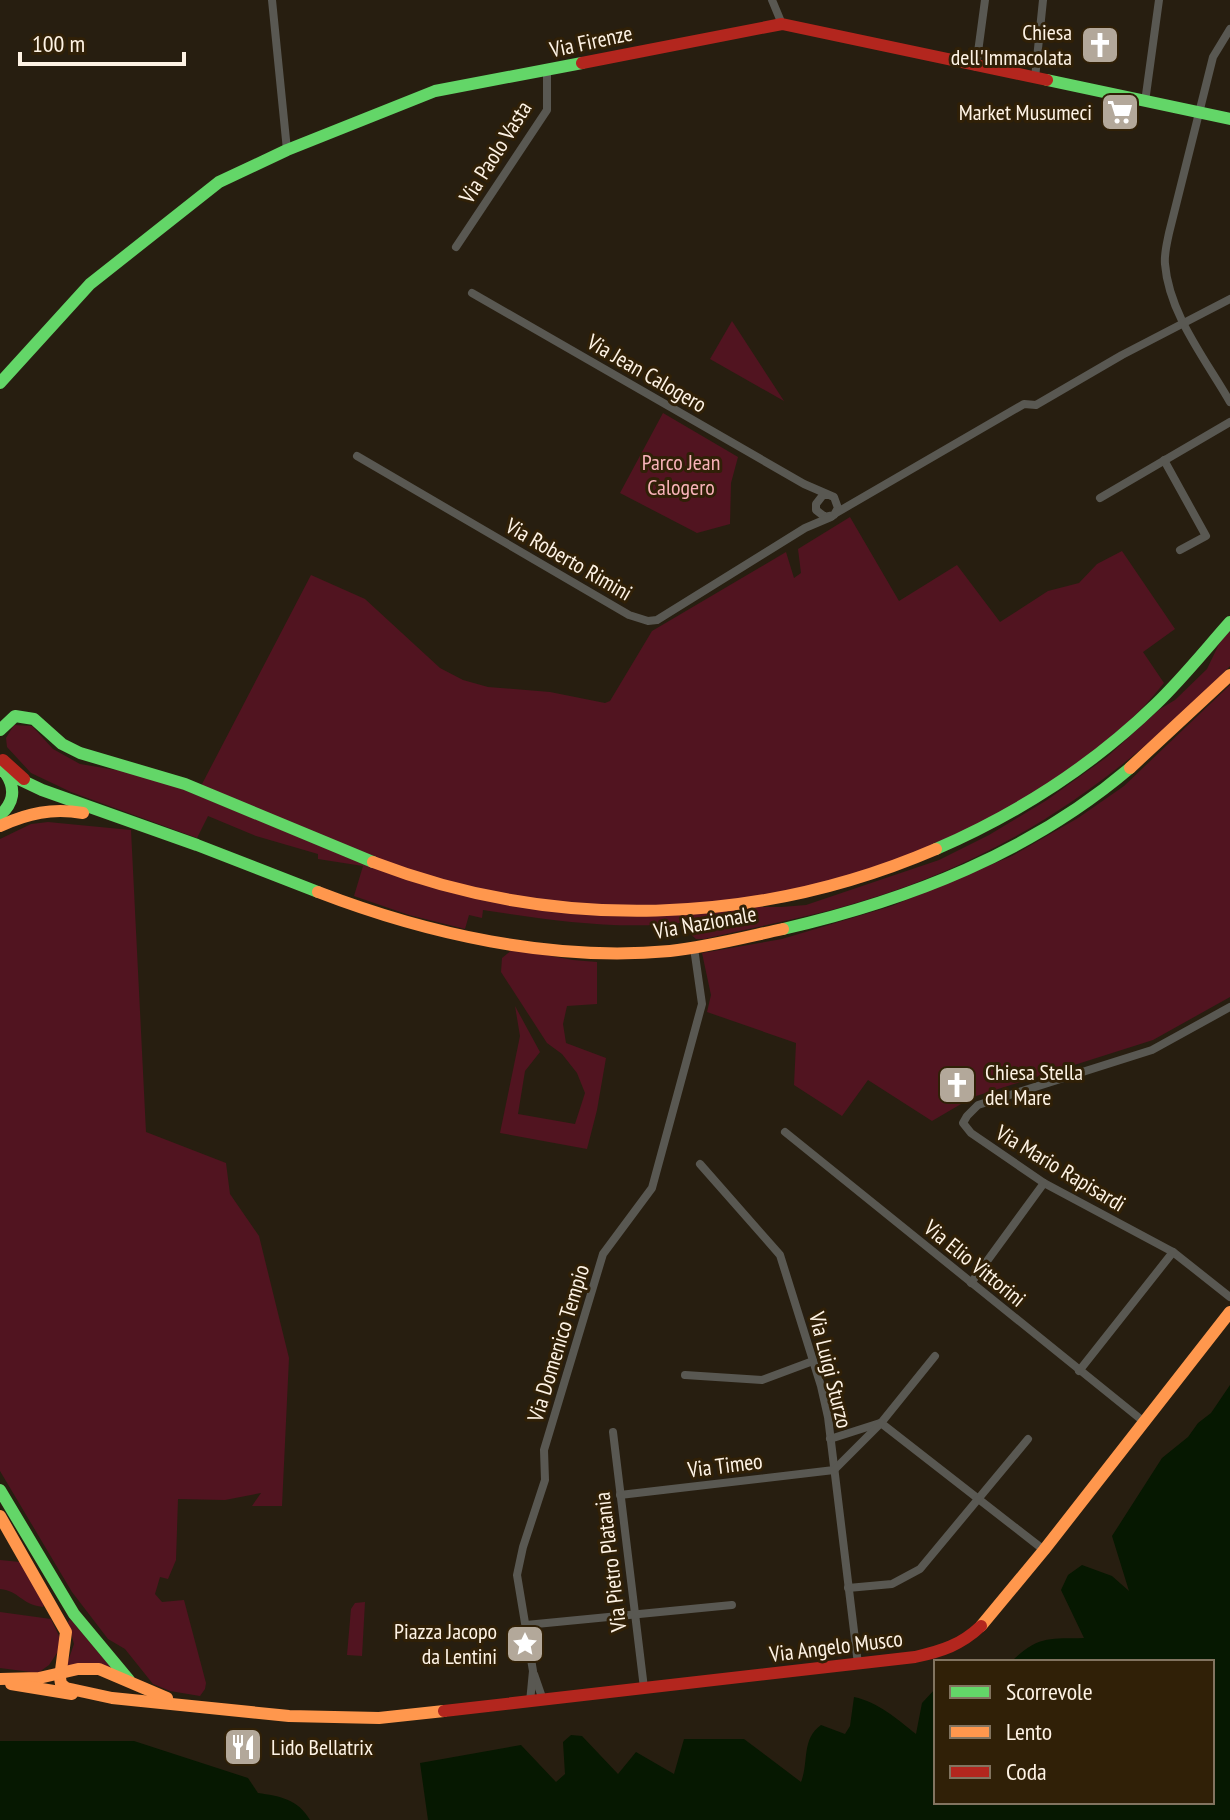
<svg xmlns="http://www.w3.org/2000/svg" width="1230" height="1820" font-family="'PT Sans Narrow',sans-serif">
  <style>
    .green { fill: #511420 }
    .water { fill: #061801 }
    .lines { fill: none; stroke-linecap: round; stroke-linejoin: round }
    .street { stroke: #595852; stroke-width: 8 }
    .fast { stroke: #63d668; stroke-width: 12 }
    .slow { stroke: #ff974d; stroke-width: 12 }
    .jam { stroke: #b3261e; stroke-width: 12 }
    .labels { text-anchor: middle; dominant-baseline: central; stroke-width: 6; stroke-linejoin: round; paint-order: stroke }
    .poi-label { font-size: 22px; fill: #fef3e5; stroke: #302007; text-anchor: end }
    .street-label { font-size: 22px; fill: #fef3e5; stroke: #302007 }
    .park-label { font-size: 22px; fill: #f9b3ba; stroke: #302007 }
  </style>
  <rect width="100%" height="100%" fill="#271e10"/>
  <g class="green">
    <polygon points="732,321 784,401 710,359"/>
    <polygon points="663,413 738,457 731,483 730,524 697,533 620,493"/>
    <path d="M850 517 899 601 957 565 1000 622 1048 591 1079 583 1097 564 1122 551 1175 629 1143 652 1164 683C1129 727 1092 754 1046 785 1005 812 963 836 919 855 902 862 884 867 867 872 743 912 618 915 490 893 391 875 294 824 201 786L311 575 365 599 440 668 463 680 488 687 550 692 605 703 610 701 652 631 786 552 794 578 801 573 798 549Z"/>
    <path d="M1230 629V666C1113 786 998 865 835 909 792 920 748 929 704 939H696L689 933 688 922C620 931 551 920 483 910L482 918 469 915 465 929 409 915 354 896 363 866 318 859V854L256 836 208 816 197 838 71 792 31 773 7 747 6 738 14 725 32 726 53 749 80 764 128 772 177 787 350 858 530 907H781L806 905 939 860 989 835 1047 800 1107 757 1160 709 1175 700 1207 669 1219 644Z"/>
    <polygon points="1230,685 1230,997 1153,1040 973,1097 932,1121 868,1080 842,1116 794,1085 796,1043 707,1012 711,995 702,953 782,939 892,906 1012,856 1078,818 1124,786"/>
    <polygon points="48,822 131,830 146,1132 226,1163 230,1194 259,1236 289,1358 282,1506 252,1506 261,1493 225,1500 178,1499 176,1560 168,1579 160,1577 155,1594 162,1602 184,1600 206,1683 205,1689 200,1696 170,1691 153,1684 125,1649 108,1639 72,1592 0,1471 0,839 31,824"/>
    <polygon points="513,949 573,960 597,962 597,1004 567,1006 563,1024 566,1043 606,1058 597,1110 587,1149 500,1133 520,1036 515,1006 540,1052 525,1071 518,1114 575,1124 585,1093 577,1073 562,1054 547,1043 501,972 502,958"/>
    <path d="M0 1560 20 1562 45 1601 43 1607C20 1604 20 1591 0 1589Z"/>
    <polygon points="365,1602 362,1656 347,1655 351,1609 355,1603"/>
    <polygon points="0,1612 51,1619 60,1638 59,1650 49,1665 38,1673 0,1668"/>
    <polygon points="70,1619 71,1620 113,1670 66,1667 74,1644 68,1622"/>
  </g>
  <g class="water">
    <path d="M1230 1385V1820H428L420 1763 521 1745 556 1782 565 1774 563 1742 571 1735 582 1736 618 1774 636 1752 674 1774 684 1739H744L801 1782C809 1763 801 1739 821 1725L845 1734 850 1726 854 1697C878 1702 897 1719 916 1734L922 1703 936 1688V1802H1212V1662H1011C1038 1635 1050 1639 1084 1638L1061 1590 1068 1575 1082 1565 1112 1576 1129 1591 1112 1536 1162 1458 1188 1437 1198 1423 1211 1413Z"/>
    <path d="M0 1741H134L248 1778 258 1793C279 1796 298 1799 310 1820H0Z"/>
  </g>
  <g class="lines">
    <g class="street">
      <polyline points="272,0 287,150"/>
      <polyline points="772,0 782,24"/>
      <path d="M1230 29 1213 57 1169 233C1167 243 1164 254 1165 264 1169 314 1206 360 1230 402"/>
      <polyline points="976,67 985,0"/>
      <polyline points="1035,78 1043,0"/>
      <polyline points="1145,102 1159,0"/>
      <polyline points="456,247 547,110 547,70"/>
      <polyline points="472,293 804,484 834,497 838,508 834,515 825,517 816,510 816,504 823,495 829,495"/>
      <polyline points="357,456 629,615 648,621 657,620 805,528 831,517"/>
      <polyline points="1164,460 1206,536 1180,550"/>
      <polyline points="1100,498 1230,422"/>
      <polyline points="836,513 1024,404 1036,405 1122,355 1230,299"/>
      <polyline points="1230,1007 1152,1050 978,1105 967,1116 963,1123 971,1133 1044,1183 1173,1252 1230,1297"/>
      <polyline points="785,1132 1143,1421"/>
      <polyline points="700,1164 780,1255 821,1386 828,1417 858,1664"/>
      <polyline points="971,1283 1044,1183"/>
      <polyline points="935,1356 881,1423 1044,1550"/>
      <polyline points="1079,1371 1173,1252"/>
      <polyline points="685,1375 762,1380 813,1361"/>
      <polyline points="613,1432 644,1688"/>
      <polyline points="830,1439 880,1423"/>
      <polyline points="620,1495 834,1470 881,1423"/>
      <polyline points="848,1588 892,1584 920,1569 1028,1439"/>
      <polyline points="526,1625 732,1605"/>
      <polyline points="534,1674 543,1700"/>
      <polyline points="530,1702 533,1671 517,1575 523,1547 545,1480 544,1450 603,1254 652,1188 702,1004 694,948"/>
    </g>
    <g class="fast">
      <polyline points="1047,80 1230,119"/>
      <polyline points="0,383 90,284 219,182 287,150 435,91 582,63"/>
      <polyline points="0,730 15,716 34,719 62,744 80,753 185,784 373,862"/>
      <polyline points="0,770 42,790 197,845 318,892"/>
      <path d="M0 815C14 803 16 789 6 774"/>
      <path d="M936 849C1017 814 1093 765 1156 704 1182 679 1206 649 1230 622"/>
      <path d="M783 929C909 900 1030 853 1130 768"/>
      <polyline points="0,1490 74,1614 129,1680"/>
    </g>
    <g class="slow">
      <polyline points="1130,768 1230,675"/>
      <path d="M0 826C28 813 52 808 83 813"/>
      <path d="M373 862C556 932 757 926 936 849"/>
      <path d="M318 892C427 934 552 962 670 951 708 947 746 937 783 929"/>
      <polyline points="0,1516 66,1632 60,1678 61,1684 66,1688 112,1698 289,1716 379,1718 444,1711"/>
      <polyline points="981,1626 1044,1550 1230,1312"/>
      <polyline points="0,1679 39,1678 78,1669 99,1669 167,1698"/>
      <polyline points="11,1684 72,1694"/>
    </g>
    <g class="jam">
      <polyline points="582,63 782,24 1047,80"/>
      <polyline points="3,760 24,779"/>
      <path d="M444 1711 915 1657C942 1651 961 1645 981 1626"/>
    </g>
  </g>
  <defs>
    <symbol id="church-square" viewBox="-11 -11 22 22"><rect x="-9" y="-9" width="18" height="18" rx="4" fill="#b3a89a" stroke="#302007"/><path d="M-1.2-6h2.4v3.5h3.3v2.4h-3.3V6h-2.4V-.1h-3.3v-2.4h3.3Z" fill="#fff"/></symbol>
    <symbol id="supermarket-square" viewBox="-11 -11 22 22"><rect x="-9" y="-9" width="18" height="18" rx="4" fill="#b3a89a" stroke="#302007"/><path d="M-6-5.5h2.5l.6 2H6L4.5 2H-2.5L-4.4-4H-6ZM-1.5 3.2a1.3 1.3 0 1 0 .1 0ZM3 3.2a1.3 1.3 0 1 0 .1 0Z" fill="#fff"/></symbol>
    <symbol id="sight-square" viewBox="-11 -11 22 22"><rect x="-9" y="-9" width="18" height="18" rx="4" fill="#b3a89a" stroke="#302007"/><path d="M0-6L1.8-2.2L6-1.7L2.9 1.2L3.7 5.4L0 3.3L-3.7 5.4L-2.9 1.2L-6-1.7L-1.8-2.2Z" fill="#fff"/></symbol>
    <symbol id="restaurant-square" viewBox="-11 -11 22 22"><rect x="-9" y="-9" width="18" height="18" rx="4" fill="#b3a89a" stroke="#302007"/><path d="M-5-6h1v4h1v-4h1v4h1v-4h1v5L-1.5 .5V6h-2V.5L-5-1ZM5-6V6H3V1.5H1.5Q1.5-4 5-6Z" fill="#fff"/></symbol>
  </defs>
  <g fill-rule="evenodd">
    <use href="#church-square" x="1078" y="23" width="44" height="44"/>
    <use href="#supermarket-square" x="1098" y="90" width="44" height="44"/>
    <use href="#church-square" x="935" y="1063" width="44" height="44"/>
    <use href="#sight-square" x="503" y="1622" width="44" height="44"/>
    <use href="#restaurant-square" x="221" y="1725" width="44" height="44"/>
  </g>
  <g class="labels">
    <g class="poi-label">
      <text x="1072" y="32">Chiesa<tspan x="1072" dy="25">dell'Immacolata</tspan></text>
      <text x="1092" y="112">Market Musumeci</text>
      <text x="985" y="1072" text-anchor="start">Chiesa Stella<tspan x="985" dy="25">del Mare</tspan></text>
      <text x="497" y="1631">Piazza Jacopo<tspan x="497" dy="25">da Lentini</tspan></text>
      <text x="271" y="1747" text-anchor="start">Lido Bellatrix</text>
    </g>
    <g class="street-label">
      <text transform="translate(591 41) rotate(-12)">Via Firenze</text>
      <text transform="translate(495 152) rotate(-58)">Via Paolo Vasta</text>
      <text transform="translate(647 373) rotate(30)">Via Jean Calogero</text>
      <text transform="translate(569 559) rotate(30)">Via Roberto Rimini</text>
      <text transform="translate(705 922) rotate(-10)">Via Nazionale</text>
      <text transform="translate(1061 1168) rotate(31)">Via Mario Rapisardi</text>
      <text transform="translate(975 1263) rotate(39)">Via Elio Vittorini</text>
      <text transform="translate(558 1343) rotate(-73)">Via Domenico Tempio</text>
      <text transform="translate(831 1370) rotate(76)">Via Luigi Sturzo</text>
      <text transform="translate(725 1465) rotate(-7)">Via Timeo</text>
      <text transform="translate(610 1562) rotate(-97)">Via Pietro Platania</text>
      <text transform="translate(836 1646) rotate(-7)">Via Angelo Musco</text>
    </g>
    <g class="park-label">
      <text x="681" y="462">Parco Jean<tspan x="681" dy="25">Calogero</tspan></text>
    </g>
  </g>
  <rect x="934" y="1660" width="280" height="144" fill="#302007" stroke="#827460" stroke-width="2"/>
  <rect x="950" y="1686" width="40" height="12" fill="#63d668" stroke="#827460" stroke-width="2"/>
  <text x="1006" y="1700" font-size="24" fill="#fef3e5">Scorrevole</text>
  <rect x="950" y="1726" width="40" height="12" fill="#ff974d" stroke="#827460" stroke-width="2"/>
  <text x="1006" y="1740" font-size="24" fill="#fef3e5">Lento</text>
  <rect x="950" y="1766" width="40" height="12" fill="#b3261e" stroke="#827460" stroke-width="2"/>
  <text x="1006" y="1780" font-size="24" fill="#fef3e5">Coda</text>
  <path d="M20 52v12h164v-12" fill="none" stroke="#fef3e5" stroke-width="4"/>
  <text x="32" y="52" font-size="24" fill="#fef3e5" stroke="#302007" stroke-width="6" paint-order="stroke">100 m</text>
</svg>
